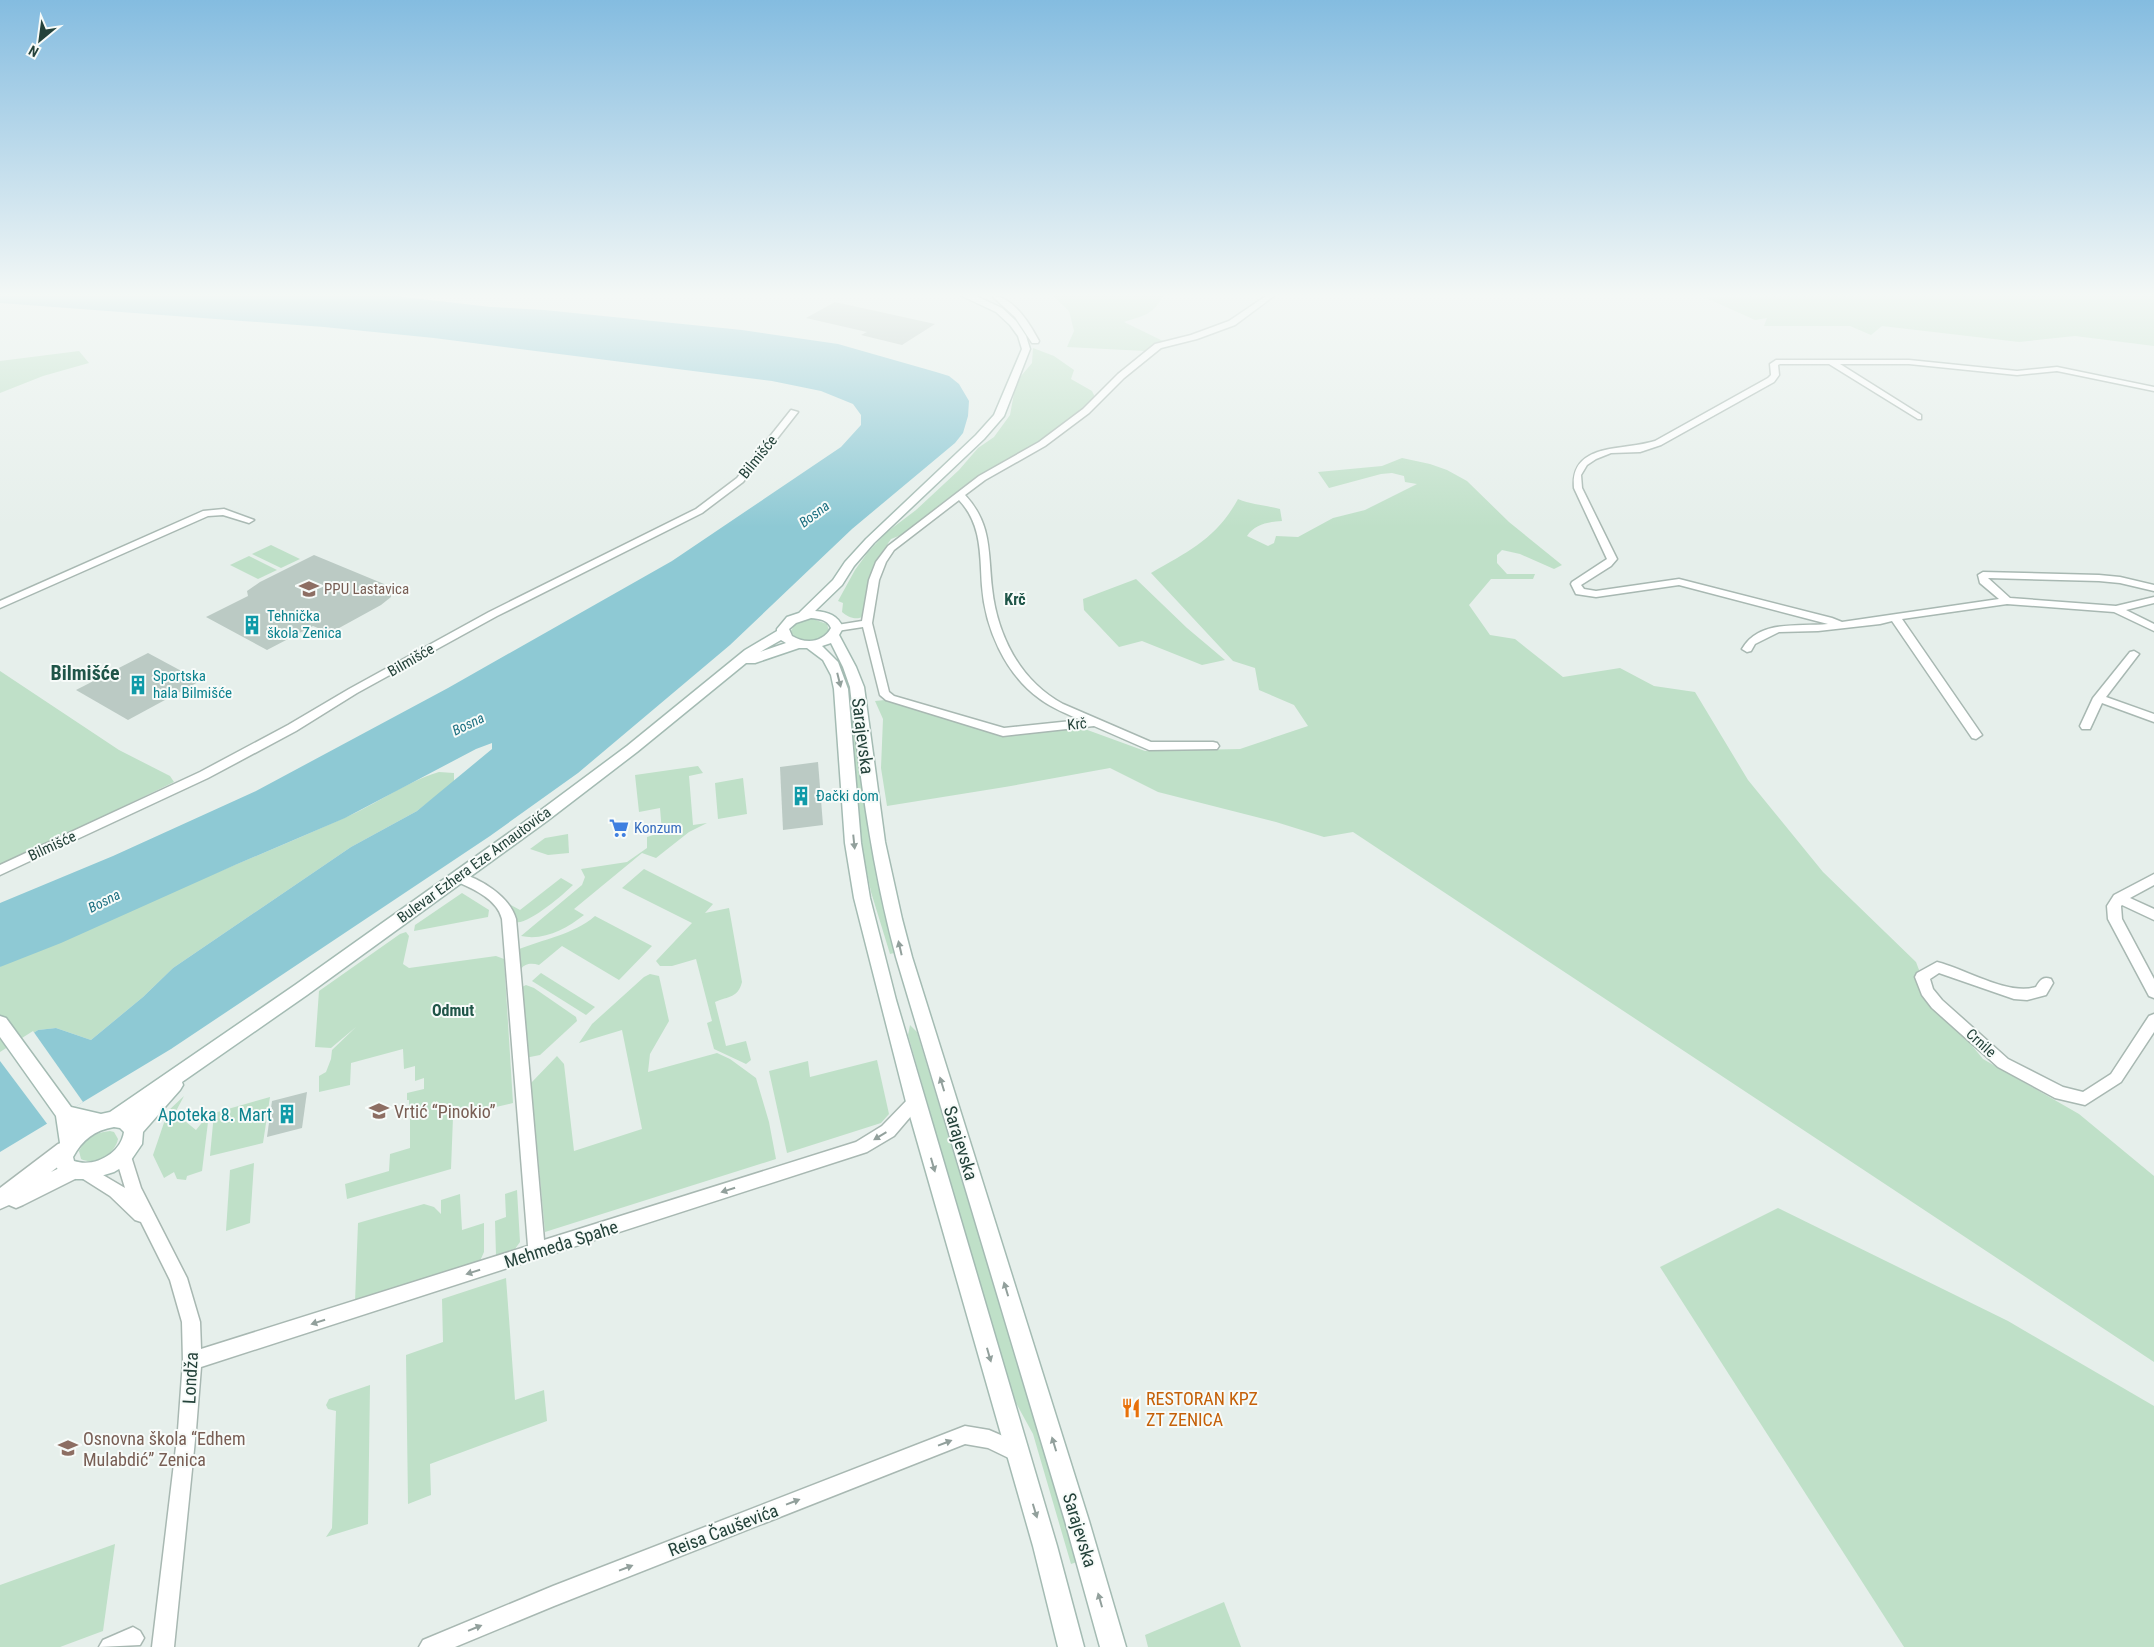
<svg xmlns="http://www.w3.org/2000/svg" width="2154" height="1647" font-family="'Roboto Condensed',sans-serif">
  <style>
    .green { fill: #bfe0c8 }
    .water { fill: #8ec9d4 }
    .pier { fill: #e6efeb }
    .building { fill: #bbcac4 }
    .lines { fill: none; stroke-linecap: round; stroke-linejoin: round }
    .minor-casing { stroke: #a8b8b2; stroke-width: 3 }
    .tertiary-casing { stroke: #a8b8b2; stroke-width: 3 }
    .secondary-casing { stroke: #a4bbb3; stroke-width: 3 }
    .minor { fill: #fff; fill-rule: evenodd }
    .tertiary { fill: #fff; fill-rule: evenodd }
    .secondary { fill: #fff; fill-rule: evenodd }
    .oneway { fill: #92a09c }
    .labels { text-anchor: middle; dominant-baseline: central; stroke-width: 4; stroke-linejoin: round; paint-order: stroke }
    .far-water-label { font-size: 14px; font-style: italic; fill: #1c6f80; stroke: #f7fbf9 }
    .street-label { font-size: 15px; fill: #24423a; stroke: #f7fbf9 }
    .education-label { font-size: 15px; fill: #785e54; stroke: #f7fbf9; text-anchor: start }
    .culture-label { font-size: 15px; fill: #0d838f; stroke: #f7fbf9; text-anchor: start }
    .shop-label { font-size: 15px; fill: #366cbe; stroke: #f7fbf9; text-anchor: start }
    .neighbourhood-label { font-size: 16px; font-weight: bold; fill: #1f5548; stroke: #f7fbf9 }
    .near-street-label { font-size: 18px; fill: #24423a; stroke: #f7fbf9 }
    .near-education-label { font-size: 18px; fill: #785e54; stroke: #f7fbf9; text-anchor: start }
    .near-culture-label { font-size: 18px; fill: #0d838f; stroke: #f7fbf9; text-anchor: end }
    .near-food-label { font-size: 18px; fill: #c56008; stroke: #f7fbf9; text-anchor: start }
    .district-label { font-size: 20px; font-weight: bold; fill: #1f5548; stroke: #f7fbf9 }
  </style>
  <rect width="100%" height="100%" fill="#e6efeb"/>
  <g class="green">
    <path d="M1053 296H1163C1152 316 1144 315 1124 322L1163 341 1145 351 1067 347 1074 331 1069 311Z"/>
    <polygon points="2154,296 2154,346 2075,336 2019,342 1882,326 1871,335 1850,326 1764,326 1767,318 1755,320 1704,297"/>
    <path d="M1033 348 1054 356 1074 370 1071 379 1092 391 1095 397 1063 425 1034 446 980 476 950 498 909 532 891 539 878 558 868 589 864 616C856 621 848 617 842 612L843 603 838 601 855 570 868 552 887 532 916 510 959 470 978 448 994 437 1010 415 1016 382 1032 363Z"/>
    <polygon points="79,351 89,363 43,376 0,393 0,361"/>
    <path d="M1402 458 1430 464 1447 470 1467 481 1509 522 1562 565 1554 569 1520 554 1502 550 1497 555V563L1507 574H1535L1533 579H1491L1469 605 1490 635 1515 639 1563 677 1620 668 1654 686 1695 692 1748 780 1823 872 1916 962 1927 991 1983 1059 2079 1114 2154 1176V1362L1353 832 1324 837 1276 822 1158 792 1110 768 1005 787 887 806 881 768 883 719 875 701 885 700 916 707 1004 734 1082 728 1145 751 1240 749 1308 726 1294 705 1259 690 1255 668 1233 661 1151 573C1189 551 1216 539 1238 499 1252 505 1265 505 1280 509L1282 521C1268 522 1255 524 1247 536L1268 546 1274 543 1276 536 1298 537 1333 518 1365 510 1417 484 1405 482 1404 476 1392 473 1381 474 1329 488 1318 472 1382 466Z"/>
    <polygon points="271,545 300,559 281,568 252,554"/>
    <polygon points="249,556 277,570 258,579 230,565"/>
    <polygon points="1136,579 1187,628 1225,660 1202,665 1142,641 1119,647 1084,610 1083,599"/>
    <path d="M813 619 827 624 829 631C821 642 805 643 794 637L791 631 795 624 800 621Z"/>
    <polygon points="841,661 850,679 871,842 894,953 890,954 871,892 862,848 849,692 844,673 837,662"/>
    <polygon points="0,671 119,750 170,776 174,782 11,861 0,864"/>
    <path d="M698 766 703 773 689 776 693 825 707 823 689 832 656 858 642 853 574 909 584 915C566 929 544 941 521 936L582 885 585 877 581 869 627 862 647 848V837L662 832 660 808 639 812 635 775Z"/>
    <path d="M439 772 454 773V782L417 811 351 847 173 968 143 997 91 1040 56 1028 38 1030 0 1055V967L2 965C63 942 121 915 180 888 235 865 290 842 344 818 377 804 405 782 439 772Z"/>
    <polygon points="743,778 747,814 718,819 715,783"/>
    <polygon points="568,834 569,853 548,855 530,849 545,838"/>
    <path d="M644 869 713 904 705 913 729 908 742 982C738 998 729 996 715 1002L726 1046 746 1041 751 1060 746 1064 714 1049 707 1023 712 1021 696 959 672 966H660L656 961 692 923 622 888Z"/>
    <path d="M561 878 573 885C564 894 528 925 516 922 510 920 508 910 505 905L509 904 520 910Z"/>
    <polygon points="462,893 489,910 488,917 414,931 415,925"/>
    <path d="M595 916 652 946 619 980 562 946 539 965C532 963 525 963 521 969L516 967 517 950C543 939 573 935 595 916Z"/>
    <polygon points="406,932 409,936 403,964 409,968 496,956 504,959 513,1103 453,1117 451,1169 347,1199 345,1184 389,1171 390,1154 410,1148 410,1119 420,1116 420,1109 409,1111 409,1100 407,1100 407,1093 424,1089 424,1078 415,1081 415,1066 404,1069 403,1049 351,1063 350,1085 319,1092 319,1076 326,1072 331,1059 332,1050 356,1027 331,1048 315,1047 319,991 400,934"/>
    <polygon points="541,973 595,1007 586,1015 532,981"/>
    <polygon points="650,974 659,976 669,1021 650,1054 648,1072 717,1053 730,1059 756,1078 769,1122 776,1159 545,1232 531,1083 557,1056 564,1064 574,1151 642,1129 622,1030 579,1043 592,1024 644,977"/>
    <polygon points="526,985 534,988 576,1017 577,1021 540,1055 525,1058 520,988"/>
    <polygon points="910,1025 917,1032 1077,1562 1071,1564 1033,1434 1011,1394 908,1035"/>
    <polygon points="877,1060 889,1114 881,1123 787,1153 769,1071 808,1061 810,1077"/>
    <polygon points="184,1096 175,1113 196,1130 209,1114 202,1171 187,1176 186,1180 177,1179 174,1172 164,1178 153,1155 168,1111"/>
    <polygon points="270,1097 263,1143 210,1156 214,1113"/>
    <path d="M110 1131 114 1132 118 1139C115 1154 95 1166 81 1159L79 1151C85 1139 96 1132 110 1131Z"/>
    <polygon points="254,1163 250,1223 226,1231 230,1170"/>
    <polygon points="517,1190 520,1242 515,1249 496,1255 495,1221 506,1217 505,1194"/>
    <polygon points="460,1194 462,1230 484,1223 484,1252 480,1261 355,1302 358,1223 424,1204 434,1207 441,1214 441,1200"/>
    <polygon points="1778,1208 2008,1321 2154,1406 2154,1647 1904,1647 1660,1267"/>
    <polygon points="506,1278 515,1400 544,1390 547,1421 430,1464 431,1495 408,1504 406,1355 443,1342 442,1299"/>
    <polygon points="370,1385 368,1524 326,1537 332,1528 336,1411 328,1409 326,1405 329,1399"/>
    <polygon points="115,1544 103,1631 60,1647 0,1647 0,1585"/>
    <polygon points="1224,1602 1241,1647 1148,1647 1145,1635"/>
  </g>
  <polygon class="water" points="0,296 395,296 491,307 544,310 742,330 838,344 936,372 949,376 959,384 969,401 968,416 963,433 955,443 852,529 730,645 578,773 490,836 171,1049 0,1152 0,1055 38,1030 56,1028 91,1040 143,997 173,968 351,847 417,811 492,749 492,743 476,749 345,818 235,865 61,943 0,967 0,903 113,856 256,791 448,688 672,561 841,447 861,425 861,415 853,404 821,391 772,381 434,338 324,327 0,303"/>
  <polygon class="pier" points="33,1031 83,1102 48,1125 0,1061 0,1052"/>
  <g class="building">
    <polygon points="835,302 935,324 902,345 861,335 867,332 806,318"/>
    <polygon points="314,555 384,584 391,592 391,597 381,605 330,633 313,626 267,650 206,617 248,596 247,591 260,582"/>
    <polygon points="148,653 200,681 128,720 76,690"/>
    <polygon points="818,762 823,825 783,830 780,767"/>
    <polygon points="307,1092 302,1128 267,1137 272,1101"/>
  </g>
  <g class="lines">
    <defs>
      <g id="minor">
        <path d="M992 296C1013 296 1030 324 1039 341L1038 343H1032L1015 317Z"/>
        <path d="M1266 296H1274L1235 325 1197 339 1161 348 1124 378 1089 413 1045 446 985 480 965 495C992 524 988 552 992 588 997 635 1020 681 1063 704L1151 742H1213L1217 743 1219 746 1217 749 1149 750 1094 726 1003 736 886 700 880 695 863 627 837 631 832 628 837 625 862 621 869 580 876 562 888 546 979 476 1039 442 1083 409 1118 374 1155 344 1191 335 1229 321ZM959 500C982 524 980 555 982 586 985 628 1005 674 1040 699 1052 708 1067 714 1081 720L1004 728 894 696 889 692 872 623 879 580 886 562 894 550Z"/>
        <path d="M1776 360H1909L2017 371 2057 367 2154 387V391L2057 371 2017 375 1909 364H1840L1921 415V419H1918L1829 364H1780L1778 365 1779 375 1774 382 1661 445 1640 452 1611 453 1596 459 1587 465 1581 475 1582 488 1617 559 1611 566 1581 585 1584 589 1596 591 1679 579 1832 618 1842 622 1999 599 1980 583 1978 575 1983 572 2099 575 2120 577 2154 585V591L2120 583 2099 581 1988 578 2010 598 2116 606 2154 597V603L2126 610 2154 624V631L2114 612 2007 604 1902 619 1982 735 1976 739 1972 738 1892 621 1880 624 1818 631 1779 632 1755 644 1751 651 1747 652 1742 649C1759 619 1799 627 1828 624L1679 585 1596 597 1576 594 1571 584 1572 582 1607 559 1574 488C1570 442 1624 451 1655 441L1768 378 1771 375 1770 364Z"/>
        <polygon points="791,410 798,412 743,482 702,513 497,616 357,693 296,731 208,778 0,875 0,865 200,772 288,725 349,689 489,612 696,509 737,478"/>
        <polygon points="224,509 254,520 249,523 223,515 208,516 0,608 0,601 203,511"/>
        <polygon points="2134,651 2139,654 2106,697 2154,714 2154,722 2102,703 2090,729 2082,729 2080,726 2093,698 2130,652"/>
        <path d="M458 872C480 879 509 895 516 919L544 1240 856 1142 882 1126 910 1097 915 1095 920 1097 923 1102 894 1136 867 1152 201 1367 196 1430 174 1647H152L178 1430 183 1361 182 1322 170 1280 141 1222 135 1220 110 1196 80 1177 78 1172 80 1167 86 1165 125 1188 115 1155 117 1150 123 1148 129 1150 141 1188 187 1278 200 1322 201 1349 528 1246 502 919C497 898 471 888 453 880L451 877 453 874Z"/>
        <polygon points="2154,874 2154,885 2130,898 2154,909 2154,920 2122,905 2121,906 2122,919 2154,979 2154,998 2149,996 2108,919 2107,906 2114,895"/>
        <path d="M1937 962C1966 969 2008 996 2036 987 2040 980 2043 976 2051 979L2053 983 2046 995 2027 1000 2014 999 1939 973 1930 979 1933 989 1942 1000 2008 1059 2063 1087 2083 1092 2111 1074 2149 1016 2154 1014V1032L2121 1082 2085 1105 2055 1098 1998 1067 1932 1008 1922 995 1915 977 1917 973Z"/>
        <polygon points="965,1426 989,1430 1024,1445 1027,1452 1024,1459 1017,1462 988,1448 965,1444 554,1606 455,1647 419,1647 423,1640 553,1586"/>
        <polygon points="133,1627 140,1631 144,1638 140,1645 99,1647 103,1640"/>
      </g>
      <polygon id="tertiary" points="65,1142 72,1144 75,1150 72,1156 51,1172 72,1162 79,1165 82,1171 79,1177 23,1205 16,1208 9,1205 0,1209 0,1188 58,1144"/>
      <path id="secondary" d="M962 296H976L1002 308 1016 321 1026 336 1030 349 1004 416 984 439 874 543 854 566 842 585 815 611C828 612 838 615 843 628L839 635 856 667 864 687 885 842 902 919 912 957 1089 1521 1126 1647H1100L1065 1521 896 957C872 868 860 778 850 687L843 667 831 643 822 646 838 662 848 689 861 843 870 898 896 1000 1057 1546 1084 1647H1058L1033 1546 906 1102 854 898 845 843 834 689 831 675 823 660 807 648H799L755 663H746L637 752 547 821 307 995 182 1082 183 1085 180 1090 143 1132 142 1144 129 1163 114 1172 91 1179H76L59 1173 53 1157 60 1143 56 1116 0 1037V1016L6 1018 71 1107 101 1114 110 1112 295 985 537 813 627 746 745 650 777 631V629L787 617 799 613 833 580 845 562 866 539 976 435 994 415 1022 349 1018 336 1010 325 996 312ZM811 618C819 619 827 619 831 628 823 643 805 644 792 636L789 629 796 623ZM781 640 786 643 760 652ZM114 1127 120 1128 124 1132C121 1153 95 1168 74 1161L73 1157C82 1140 95 1130 114 1127Z"/>
    </defs>
    <use href="#minor" class="minor-casing"/>
    <use href="#tertiary" class="tertiary-casing"/>
    <use href="#secondary" class="secondary-casing"/>
    <use href="#minor" class="minor"/>
    <use href="#tertiary" class="tertiary"/>
    <use href="#secondary" class="secondary"/>
  </g>
  <defs><path id="oneway-solid" d="M-6-.8H1V-3.2L6.5 0L1 3.2V.8H-6Z" transform="scale(1.25)"/></defs>
  <g class="oneway">
    <use href="#oneway-solid" transform="translate(839 680) rotate(76)"/>
    <use href="#oneway-solid" transform="translate(854 842) rotate(84)"/>
    <use href="#oneway-solid" transform="translate(900 948) rotate(-103)"/>
    <use href="#oneway-solid" transform="translate(942 1084) rotate(-107)"/>
    <use href="#oneway-solid" transform="translate(880 1136) rotate(149)"/>
    <use href="#oneway-solid" transform="translate(933 1165) rotate(74)"/>
    <use href="#oneway-solid" transform="translate(728 1190) rotate(162)"/>
    <use href="#oneway-solid" transform="translate(473 1272) rotate(162)"/>
    <use href="#oneway-solid" transform="translate(1006 1289) rotate(-107)"/>
    <use href="#oneway-solid" transform="translate(318 1322) rotate(162)"/>
    <use href="#oneway-solid" transform="translate(989 1355) rotate(74)"/>
    <use href="#oneway-solid" transform="translate(945 1443) rotate(-21)"/>
    <use href="#oneway-solid" transform="translate(1054 1444) rotate(-107)"/>
    <use href="#oneway-solid" transform="translate(793 1502) rotate(-21)"/>
    <use href="#oneway-solid" transform="translate(1035 1511) rotate(73)"/>
    <use href="#oneway-solid" transform="translate(626 1568) rotate(-21)"/>
    <use href="#oneway-solid" transform="translate(1100 1600) rotate(-106)"/>
    <use href="#oneway-solid" transform="translate(475 1628) rotate(-22)"/>
  </g>
  <linearGradient id="sky" x2="0" y2="1"><stop stop-color="#84bce0"/><stop offset="0.56" stop-color="#f4f8f6"/><stop offset="1" stop-color="#f4f8f6" stop-opacity="0"/></linearGradient>
  <rect width="2154" height="527" fill="url(#sky)"/>
  <defs>
    <symbol id="school-bare" viewBox="-9 -9 18 18"><path d="M0-5L7-2L0 1L-7-2ZM-4 1L0 2.5L4 1V4Q0 6-4 4Z" fill="#8d6e63" stroke="#f7fbf9" stroke-width="2.5" paint-order="stroke"/></symbol>
    <symbol id="building-bare" viewBox="-9 -9 18 18"><path d="M-4-6H4V6H1V3H-1V6H-4ZM-2.5-4.3h1.7v1.8h-1.7ZM.8-4.3h1.7v1.8H.8ZM-2.5-1h1.7V.8h-1.7ZM.8-1h1.7V.8H.8Z" fill="#0f9aa8" stroke="#f7fbf9" stroke-width="2.5" paint-order="stroke"/></symbol>
    <symbol id="supermarket-bare" viewBox="-9 -9 18 18"><path d="M-6-5.5h2.5l.6 2H6L4.5 2H-2.5L-4.4-4H-6ZM-1.5 3.2a1.3 1.3 0 1 0 .1 0ZM3 3.2a1.3 1.3 0 1 0 .1 0Z" fill="#3f7fe0" stroke="#f7fbf9" stroke-width="2.5" paint-order="stroke"/></symbol>
    <symbol id="restaurant-bare" viewBox="-9 -9 18 18"><path d="M-5-6h1v4h1v-4h1v4h1v-4h1v5L-1.5 .5V6h-2V.5L-5-1ZM5-6V6H3V1.5H1.5Q1.5-4 5-6Z" fill="#e8710a" stroke="#f7fbf9" stroke-width="2.5" paint-order="stroke"/></symbol>
  </defs>
  <g fill-rule="evenodd">
    <use href="#school-bare" x="295" y="575" width="28" height="28"/>
    <use href="#building-bare" x="238" y="611" width="28" height="28"/>
    <use href="#building-bare" x="124" y="671" width="28" height="28"/>
    <use href="#building-bare" x="787" y="782" width="28" height="28"/>
    <use href="#supermarket-bare" x="605" y="814" width="28" height="28"/>
    <use href="#school-bare" x="365" y="1097" width="28" height="28"/>
    <use href="#building-bare" x="273" y="1100" width="28" height="28"/>
    <use href="#restaurant-bare" x="1117" y="1394" width="28" height="28"/>
    <use href="#school-bare" x="54" y="1434" width="28" height="28"/>
  </g>
  <g class="labels">
    <g class="far-water-label">
      <text transform="translate(814 514) rotate(-37)">Bosna</text>
      <text transform="translate(468 724) rotate(-26)">Bosna</text>
      <text transform="translate(104 901) rotate(-27)">Bosna</text>
    </g>
    <g class="street-label">
      <text transform="translate(758 457) rotate(-51)">Bilmišće</text>
      <text transform="translate(411 660) rotate(-30)">Bilmišće</text>
      <text transform="translate(1077 724) rotate(-6)">Krč</text>
      <text transform="translate(52 846) rotate(-25)">Bilmišće</text>
      <text transform="translate(474 865) rotate(-36)">Bulevar Ezhera Eze Arnautovića</text>
      <text transform="translate(1981 1043) rotate(42)">Crnile</text>
    </g>
    <g class="education-label">
      <text x="324" y="589">PPU Lastavica</text>
    </g>
    <g class="culture-label">
      <text x="267" y="616">Tehnička<tspan x="267" dy="17">škola Zenica</tspan></text>
      <text x="153" y="676">Sportska<tspan x="153" dy="17">hala Bilmišće</tspan></text>
      <text x="816" y="796">Đački dom</text>
    </g>
    <g class="shop-label">
      <text x="634" y="828">Konzum</text>
    </g>
    <g class="neighbourhood-label">
      <text x="1015" y="599">Krč</text>
      <text x="453" y="1010">Odmut</text>
    </g>
    <g class="near-street-label">
      <text transform="translate(863 736) rotate(83)">Sarajevska</text>
      <text transform="translate(961 1143) rotate(73)">Sarajevska</text>
      <text transform="translate(561 1244) rotate(-18)">Mehmeda Spahe</text>
      <text transform="translate(190 1378) rotate(-87)">Londža</text>
      <text transform="translate(723 1530) rotate(-21)">Reisa Čauševića</text>
      <text transform="translate(1080 1530) rotate(73)">Sarajevska</text>
    </g>
    <g class="near-education-label">
      <text x="394" y="1111">Vrtić “Pinokio”</text>
      <text x="83" y="1438">Osnovna škola “Edhem<tspan x="83" dy="21">Mulabdić” Zenica</tspan></text>
    </g>
    <g class="near-culture-label">
      <text x="272" y="1114">Apoteka 8. Mart</text>
    </g>
    <g class="near-food-label">
      <text x="1146" y="1398">RESTORAN KPZ<tspan x="1146" dy="21">ZT ZENICA</tspan></text>
    </g>
    <g class="district-label">
      <text x="85" y="673">Bilmišće</text>
    </g>
  </g>
  <g transform="translate(40 40) rotate(209)" stroke="#f7fbf9" stroke-width="4" paint-order="stroke">
  <path d="M0-4L9 19L0 12L-9 19Z" fill="#24423a"/>
  <text y="-8" font-size="14" font-weight="bold" text-anchor="middle" fill="#24423a">N</text>
  </g>
</svg>
